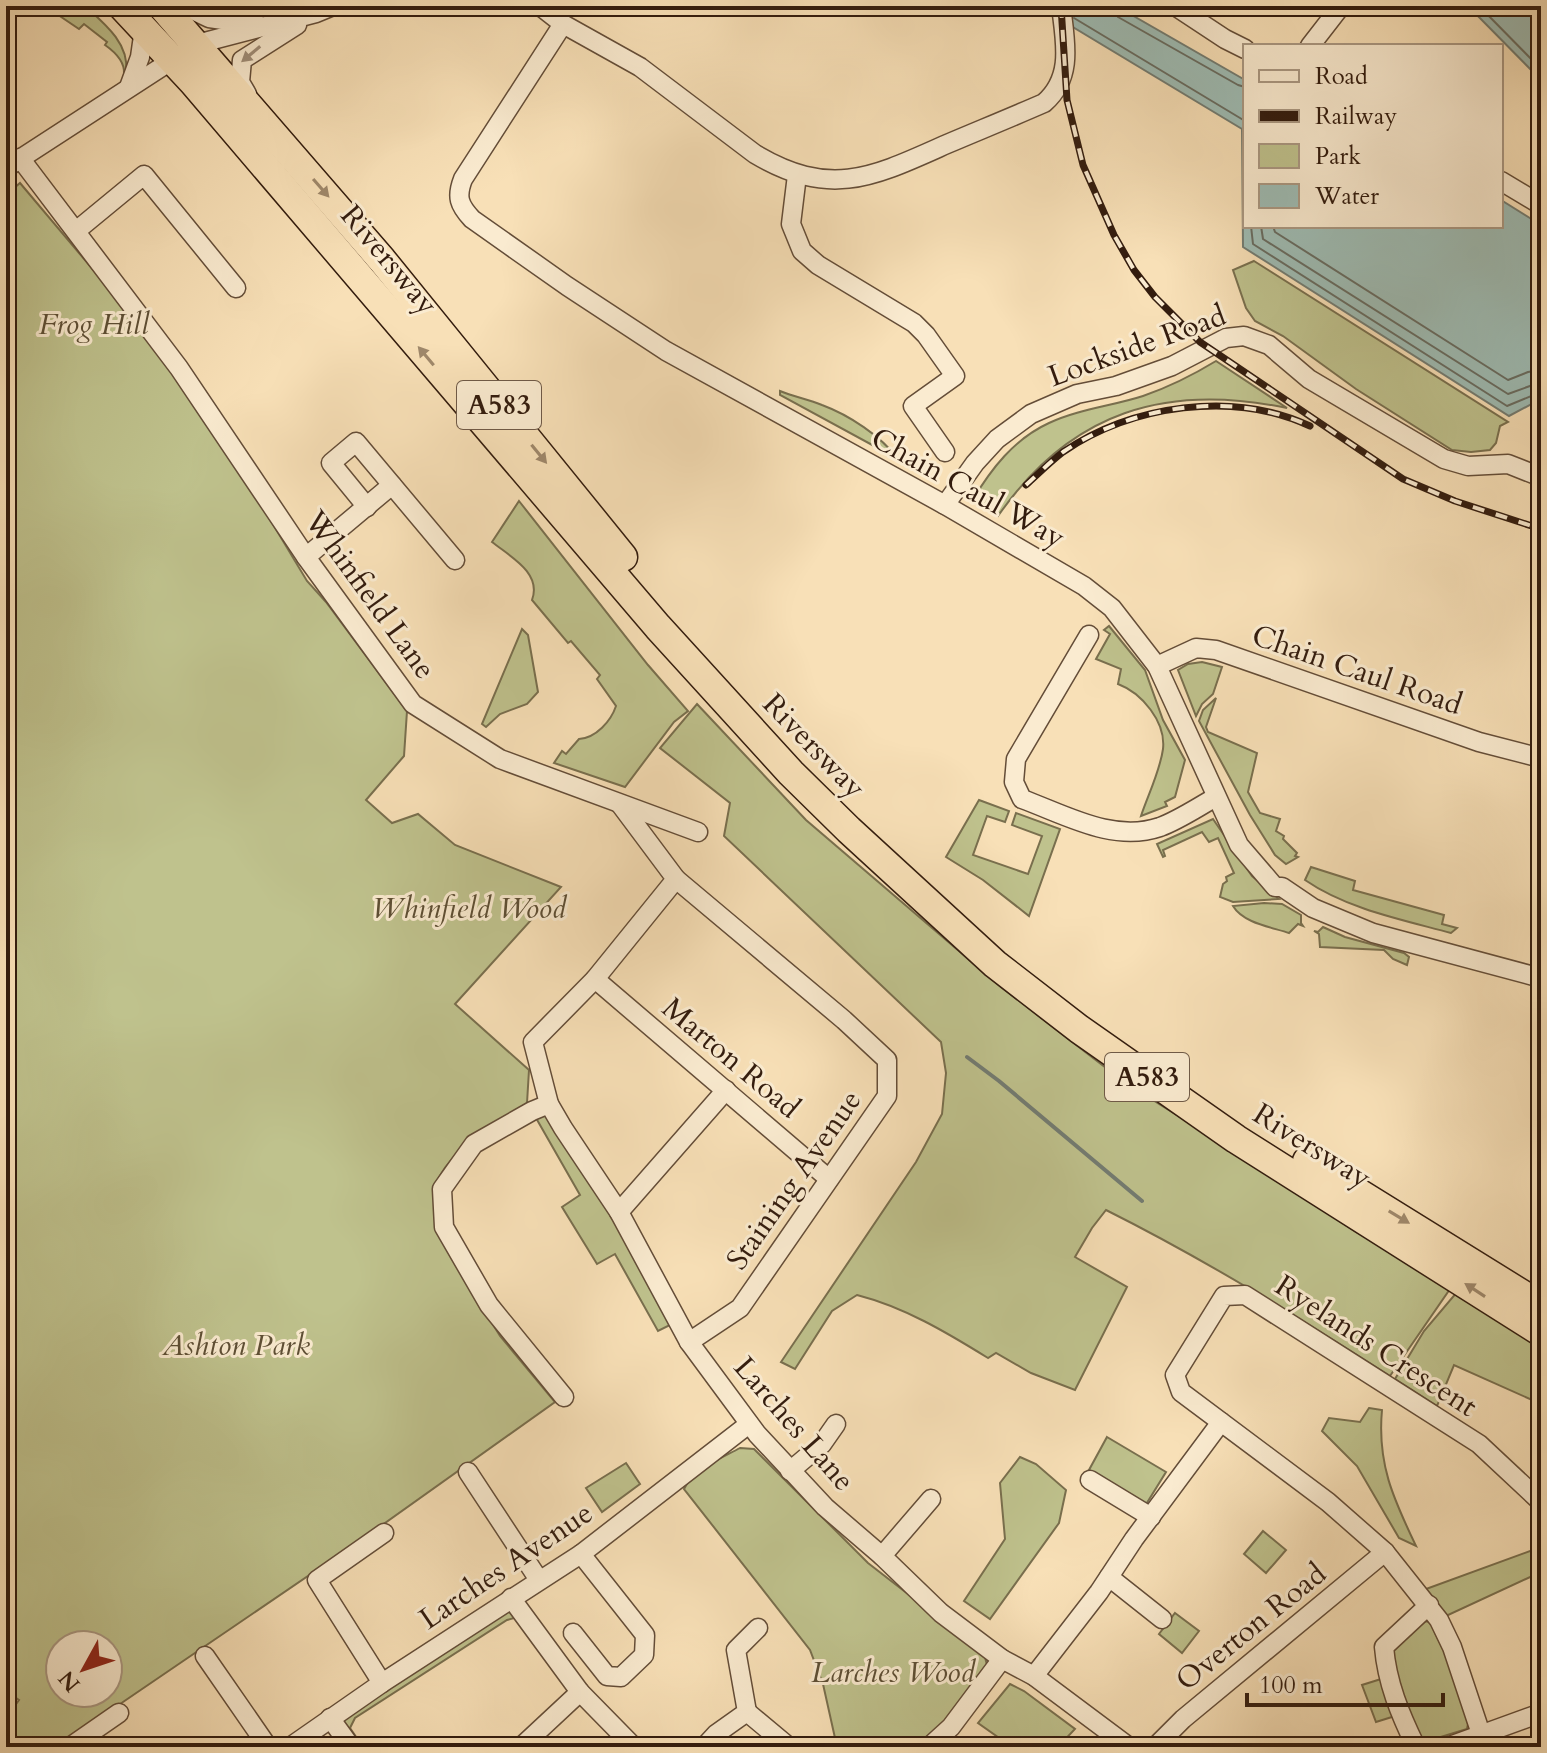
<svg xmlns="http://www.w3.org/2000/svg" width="1547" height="1753" font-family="Cardo,serif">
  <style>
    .green { fill: #bfc28d; stroke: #796f4e; stroke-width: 2; fill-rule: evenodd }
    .water { fill: #9ebcb4; stroke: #737c72; stroke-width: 2 }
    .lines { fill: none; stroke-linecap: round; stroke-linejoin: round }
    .shore { stroke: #686c61; stroke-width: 2 }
    .stream { stroke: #737c72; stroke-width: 4 }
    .minor-casing { stroke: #644d38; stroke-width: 21 }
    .highway-casing { stroke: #331c0e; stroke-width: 31 }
    .minor { stroke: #faebd0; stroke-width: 18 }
    .highway { stroke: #f8e0b7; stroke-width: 28 }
    .rail-casing { stroke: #331c0e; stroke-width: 7 }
    .rail { stroke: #faebd0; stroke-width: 4; stroke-dasharray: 12; stroke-linecap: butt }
    .oneway { fill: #a08e79 }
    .oneway2 { fill: #9f886b }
    .labels { text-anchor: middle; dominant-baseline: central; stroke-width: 6; stroke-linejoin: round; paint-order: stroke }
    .shield { fill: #faebd0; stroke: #6f5a48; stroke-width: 2 }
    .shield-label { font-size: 28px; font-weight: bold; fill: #331c0e }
    .street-label { font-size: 30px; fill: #331c0e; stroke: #faebd0 }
    .park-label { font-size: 30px; font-style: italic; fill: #5d4e34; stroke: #faebd0 }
  </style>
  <rect width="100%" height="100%" fill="#f8e0b7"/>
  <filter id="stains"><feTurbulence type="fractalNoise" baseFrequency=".0025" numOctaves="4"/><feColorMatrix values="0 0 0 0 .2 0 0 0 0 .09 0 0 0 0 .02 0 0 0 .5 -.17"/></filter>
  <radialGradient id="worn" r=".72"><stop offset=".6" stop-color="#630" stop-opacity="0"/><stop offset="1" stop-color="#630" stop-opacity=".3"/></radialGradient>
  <g class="green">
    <path d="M45 6H85C104 23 130 44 126 72L124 74C125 62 115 52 105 45L107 42 84 24 79 29Z"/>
    <path d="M20 183 187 381 307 581 326 602 407 711 404 756 366 800 392 823 418 814 455 845 561 887 455 1004 529 1070 527 1103C492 1134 456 1139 434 1187L484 1310 500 1336 555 1402 371 1533 123 1702 63 1747H6V1718L19 1700 6 1691V195ZM60 1645H108V1693H60Z"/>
    <polygon points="1254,261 1508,422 1500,426 1496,443 1490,450 1471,452 1452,450 1356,389 1283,336 1255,321 1246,308 1233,270"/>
    <path d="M1216 361 1287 408C1166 383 1071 411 998 516L972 501C991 469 1014 439 1049 423 1079 409 1112 406 1143 396 1169 387 1193 375 1216 361Z"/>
    <path d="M780 391C794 397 808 399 822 405 849 415 881 436 898 459L780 395Z"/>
    <path d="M519 501 648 665 688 711 674 722 625 787 554 763 562 751 566 754 579 739C596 738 611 721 616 706L597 679 600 675 571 641 568 643 532 600C542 573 511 557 492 542Z"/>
    <path d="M1109 626 1145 670 1163 720 1185 760 1175 797 1165 802 1167 806 1141 816C1148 795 1160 771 1163 749 1166 722 1142 693 1118 684L1121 669 1096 659 1110 634 1104 630Z"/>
    <polygon points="522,629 528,635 538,692 527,704 500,714 486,727 482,724"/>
    <polygon points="1202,662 1222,667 1213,694 1202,704 1196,716 1178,670 1188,664"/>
    <polygon points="1216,698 1206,727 1208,732 1257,753 1248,792 1260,813 1280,819 1276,831 1284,836 1283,839 1297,853 1295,856 1298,857 1286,864 1275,855 1250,815 1199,721 1203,710"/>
    <path d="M697 704 806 820 1001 987 1119 1078 1159 1104 1238 1153 1356 1232 1452 1286 1390 1376C1298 1317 1204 1259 1106 1210L1092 1228 1075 1257 1127 1287 1075 1390 1031 1373 996 1353 988 1358C946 1332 904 1307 857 1295L832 1311 795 1369 781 1362 916 1162 942 1114 946 1073 941 1042 724 836 730 803 660 748Z"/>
    <polygon points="979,800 1009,811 1005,822 987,816 973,855 1028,874 1042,836 1012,825 1016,813 1060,829 1029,916 983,880 946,857"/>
    <polygon points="1213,819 1252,876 1279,899 1233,902 1220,897 1223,884 1227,881 1226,877 1234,873 1218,838 1209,842 1202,832 1163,850 1165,856 1163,857 1157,844"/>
    <path d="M1311 867 1355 881 1353 890 1444 915 1442 924 1457 928 1451 933C1403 920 1347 909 1305 880Z"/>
    <path d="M1264 903 1282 904 1301 915V923L1303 926 1298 924 1289 933C1271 927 1243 923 1233 906Z"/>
    <polygon points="1323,927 1345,937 1404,953 1409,957 1407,965 1393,959 1384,950 1320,947 1319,934 1314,931 1318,932"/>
    <polygon points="549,1104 680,1320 658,1331 615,1254 597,1264 562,1207 580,1195 532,1111"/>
    <polygon points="1457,1292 1541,1344 1541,1404 1454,1365 1437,1406 1395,1379 1424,1331"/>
    <path d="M1369 1408 1382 1410C1377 1463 1393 1498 1416 1546L1399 1538 1357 1466 1322 1431 1329 1418 1360 1422Z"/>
    <polygon points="1107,1437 1166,1472 1145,1506 1089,1470"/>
    <path d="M740 1448 754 1449 868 1563 984 1653 987 1665 948 1720 919 1747H837L823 1684 810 1650 684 1489C693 1469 722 1458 740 1448Z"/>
    <polygon points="1020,1457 1036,1464 1066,1490 1059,1523 990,1619 964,1601 1005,1539 1000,1483"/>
    <polygon points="626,1463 640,1484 602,1512 586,1488"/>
    <polygon points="1263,1531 1286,1550 1266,1573 1244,1554"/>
    <polygon points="1541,1547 1541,1572 1446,1616 1426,1589"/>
    <polygon points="511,1598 525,1615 507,1620 355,1718 350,1728 363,1747 351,1747 330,1718"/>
    <polygon points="1175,1613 1199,1631 1182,1653 1159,1634"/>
    <polygon points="1418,1620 1430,1622 1454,1672 1468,1724 1467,1729 1421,1743 1402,1708 1390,1645"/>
    <polygon points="1381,1679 1395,1716 1376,1722 1362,1685"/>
    <polygon points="1010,1684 1024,1691 1075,1729 1058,1747 1012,1747 978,1723"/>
  </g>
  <g class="water">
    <polygon points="1038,6 1116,6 1245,80 1245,226 1501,226 1501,200 1541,225 1541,399 1509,416 1243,247 1242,129"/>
    <polygon points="1468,6 1541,6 1541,80"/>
  </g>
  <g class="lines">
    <g class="shore">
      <polyline points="1113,6 1118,17 1238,85 1245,87"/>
      <polyline points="1479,6 1541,69"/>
      <polyline points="1074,18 1245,121"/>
      <polyline points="1251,226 1253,244 1507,406 1541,392"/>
      <polyline points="1261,226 1263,239 1508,394 1541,382"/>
      <polyline points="1273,226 1275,232 1508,380 1528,372 1541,370"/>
    </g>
    <polyline class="stream" points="967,1057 999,1081 1142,1201"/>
    <defs>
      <g id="minor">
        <polyline points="184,6 209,18 258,25"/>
        <path d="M540 6 563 24 640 67 755 154C831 199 873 177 947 144 980 130 1012 117 1044 103 1074 77 1065 41 1061 6"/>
        <polyline points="1175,6 1225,39 1245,49"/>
        <path d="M563 24 463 179C456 197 459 205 472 219L567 286 666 351 945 505 1084 586 1112 608 1157 666 1239 845 1275 887H1282L1313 908 1373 933 1541 978"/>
        <polyline points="1310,46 1341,6"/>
        <polyline points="129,87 140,57 144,29"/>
        <polyline points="247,94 240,82 242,60 297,25"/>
        <polyline points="20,158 179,368 306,557 413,704 500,759 698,832"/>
        <polyline points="6,168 197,44 316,13 333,6"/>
        <polyline points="797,175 791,224 802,251 818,265 914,323 926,335 955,376 913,406 945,452"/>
        <polyline points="1501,181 1541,205"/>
        <polyline points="76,231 144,175 236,288"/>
        <polyline points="945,505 975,463 997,439 1031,414 1077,394 1116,386 1172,366 1226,338 1244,336 1269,345 1309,379 1444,459 1468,466 1508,464 1541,477"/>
        <polyline points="367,507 331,463 356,442 455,560"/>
        <polyline points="306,557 392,485"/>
        <path d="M1089 635 1016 759 1014 782 1022 799C1066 815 1113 843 1160 827 1179 820 1198 807 1216 797"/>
        <polyline points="1157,666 1196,648 1216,650 1479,742 1541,758"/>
        <polyline points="620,804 676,879 595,979 533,1042 549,1104 563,1128 619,1212 689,1342 757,1434 825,1507 882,1556 941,1613 1002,1659 1034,1676 1129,1747"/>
        <polyline points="676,879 844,1020 887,1060 887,1096 740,1308 689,1342"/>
        <polyline points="595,979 829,1179"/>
        <polyline points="549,1104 532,1111 474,1144 442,1189 444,1227 489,1305 564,1397"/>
        <polyline points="619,1212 726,1090"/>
        <polyline points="790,1471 822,1444 836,1424"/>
        <polyline points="468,1472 539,1580"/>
        <polyline points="1090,1480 1151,1517"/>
        <polyline points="882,1556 931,1499"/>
        <polyline points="1109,1577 1162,1619"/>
        <polyline points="511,1598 580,1692 634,1747"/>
        <polyline points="573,1633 607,1676 621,1677 644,1655 645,1635 581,1554"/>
        <polyline points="205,1656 268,1747"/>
        <polyline points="1034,1676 1099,1592 1134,1539 1221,1422"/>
        <polyline points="382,1683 317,1580 384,1533"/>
        <polyline points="747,1712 789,1747"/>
        <polyline points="330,1718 351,1747"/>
        <polyline points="1481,1734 1452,1647 1439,1620 1385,1552 1328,1502 1181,1392 1175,1375 1224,1296 1245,1295 1479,1444 1541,1502"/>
        <polyline points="70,1747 119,1713"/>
        <polyline points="290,1747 382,1683 581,1554 749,1424"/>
        <polyline points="521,1747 580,1692"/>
        <polyline points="704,1747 716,1734 747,1712 736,1650 758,1628"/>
        <polyline points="929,1747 951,1727 1002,1659"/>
        <polyline points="1155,1747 1183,1719 1385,1552"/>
        <path d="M1416 1747C1400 1714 1387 1683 1384 1647L1429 1605"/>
        <polyline points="1447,1747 1541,1713"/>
      </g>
      <g id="highway">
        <polyline points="122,6 193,82 658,627 791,773 849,830 995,964 1079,1029 1236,1139 1541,1332"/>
        <polyline points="162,6 382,260 623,557"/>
        <polyline points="1307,1161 1541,1306"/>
      </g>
    </defs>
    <use href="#minor" class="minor-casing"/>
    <use href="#highway" class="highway-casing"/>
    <use href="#minor" class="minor"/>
    <use href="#highway" class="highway"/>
    <defs>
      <g id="rail">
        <polyline points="1061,6 1067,100 1083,165 1114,235 1134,270 1155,297 1200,342 1403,479 1455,501 1541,529"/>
        <path d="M1026 485C1038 474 1050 462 1063 452 1132 405 1233 390 1310 426"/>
      </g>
    </defs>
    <use href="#rail" class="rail-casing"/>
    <use href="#rail" class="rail"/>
  </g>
  <defs><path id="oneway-solid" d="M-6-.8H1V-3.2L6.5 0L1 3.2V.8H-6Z" transform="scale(2)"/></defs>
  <use class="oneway" href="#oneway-solid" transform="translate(251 54) rotate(140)"/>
  <g class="oneway2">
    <use href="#oneway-solid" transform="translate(321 188) rotate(49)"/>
    <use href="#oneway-solid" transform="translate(426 356) rotate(-130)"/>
    <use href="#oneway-solid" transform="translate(539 454) rotate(51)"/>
    <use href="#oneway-solid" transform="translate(1399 1217) rotate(31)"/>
    <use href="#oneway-solid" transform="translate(1475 1290) rotate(-147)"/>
  </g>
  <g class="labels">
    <g class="shield">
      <rect x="457" y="381" width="84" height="48" rx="6"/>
      <rect x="1105" y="1053" width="84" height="48" rx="6"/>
    </g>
    <g class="shield-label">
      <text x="499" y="405">A583</text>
      <text x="1147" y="1077">A583</text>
    </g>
    <g class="street-label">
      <text transform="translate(389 260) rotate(50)">Riversway</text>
      <text transform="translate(1137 346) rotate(-20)">Lockside Road</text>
      <text transform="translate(968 488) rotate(29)">Chain Caul Way</text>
      <text transform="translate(370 595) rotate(54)">Whinfield Lane</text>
      <text transform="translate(1357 670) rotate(19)">Chain Caul Road</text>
      <text transform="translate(814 746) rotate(46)">Riversway</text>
      <text transform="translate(731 1058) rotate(40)">Marton Road</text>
      <text transform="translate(1312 1146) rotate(32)">Riversway</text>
      <text transform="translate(794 1180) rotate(-55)">Staining Avenue</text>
      <text transform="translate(1376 1346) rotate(33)">Ryelands Crescent</text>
      <text transform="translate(794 1424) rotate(49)">Larches Lane</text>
      <text transform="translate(506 1566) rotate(-34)">Larches Avenue</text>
      <text transform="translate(1251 1627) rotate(-39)">Overton Road</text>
    </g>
    <g class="park-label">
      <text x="94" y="324">Frog Hill</text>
      <text x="469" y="908">Whinfield Wood</text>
      <text x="236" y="1345">Ashton Park</text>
      <text x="893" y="1672">Larches Wood</text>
    </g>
  </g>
  <rect width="1547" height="1753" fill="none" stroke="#f8e0b7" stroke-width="32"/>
  <rect x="8" y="8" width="1531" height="1737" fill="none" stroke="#331c0e" stroke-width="4"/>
  <rect x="16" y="16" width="1515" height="1721" fill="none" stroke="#331c0e" stroke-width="2"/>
  <rect x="1243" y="44" width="260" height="184" fill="#faebd0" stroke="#aa9882" stroke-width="2"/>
  <rect x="1259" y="70" width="40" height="12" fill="#faebd0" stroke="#aa9882" stroke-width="2"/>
  <text x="1315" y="84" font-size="24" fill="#331c0e">Road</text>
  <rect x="1259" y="110" width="40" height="12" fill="#331c0e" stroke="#aa9882" stroke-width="2"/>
  <text x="1315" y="124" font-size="24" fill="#331c0e">Railway</text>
  <rect x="1259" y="144" width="40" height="24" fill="#bfc28d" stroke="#aa9882" stroke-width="2"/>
  <text x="1315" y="164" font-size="24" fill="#331c0e">Park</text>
  <rect x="1259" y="184" width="40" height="24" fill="#9ebcb4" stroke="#aa9882" stroke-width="2"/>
  <text x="1315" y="204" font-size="24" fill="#331c0e">Water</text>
  <g transform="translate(84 1669) rotate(230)"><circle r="38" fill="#faebd0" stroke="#aa9882" stroke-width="2"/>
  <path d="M0-6L14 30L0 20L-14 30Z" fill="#8f2418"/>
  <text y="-12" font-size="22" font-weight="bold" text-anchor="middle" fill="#331c0e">N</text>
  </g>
  <path d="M1247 1693v12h196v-12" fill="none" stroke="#331c0e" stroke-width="4"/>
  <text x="1259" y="1693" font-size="24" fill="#331c0e" stroke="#faebd0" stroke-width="6" paint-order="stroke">100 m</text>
  <rect width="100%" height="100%" filter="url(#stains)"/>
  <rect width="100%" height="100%" fill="url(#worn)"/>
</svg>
